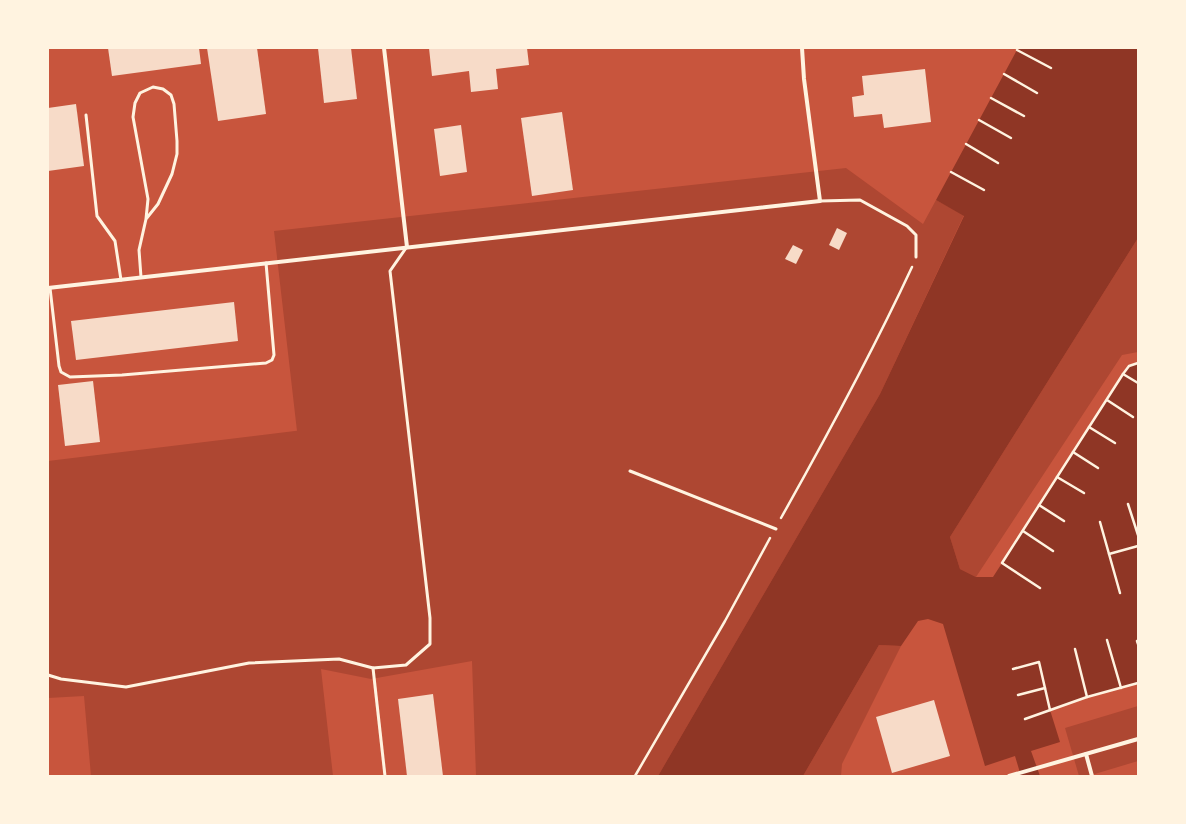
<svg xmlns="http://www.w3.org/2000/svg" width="1186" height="824" font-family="'Work Sans',sans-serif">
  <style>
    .green { fill: #ae4732 }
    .water { fill: #8f3625 }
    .building { fill: #f7dbc8 }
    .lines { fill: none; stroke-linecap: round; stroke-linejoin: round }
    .path { stroke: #fff3e0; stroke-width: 2.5 }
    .service { stroke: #fff3e0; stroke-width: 3 }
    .minor { stroke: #fff3e0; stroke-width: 4 }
  </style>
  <rect width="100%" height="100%" fill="#c8553d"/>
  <g class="green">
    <polygon points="846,168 923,224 936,200 964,215 880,394 658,776 476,776 472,661 371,679 321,669 333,776 91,776 84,696 48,698 48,461 303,430 297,431 274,231"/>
    <polygon points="1138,238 1138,352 1122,355 976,577 960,569 950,537"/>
    <polygon points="879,645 901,646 842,764 841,776 803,776"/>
    <polygon points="1138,706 1138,761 1088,776 1079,776 1065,728"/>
  </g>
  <polygon class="water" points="1018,48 1138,48 1138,238 950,537 960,569 976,577 993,577 1129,366 1138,363 1138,683 1087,697 1050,710 1060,742 1031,751 1040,776 1021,776 1015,756 985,766 943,624 928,619 918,621 901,646 879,645 803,776 658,776 880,394 964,216 936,200"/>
  <g class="building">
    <polygon points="108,48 199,48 201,64 112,76"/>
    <polygon points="207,48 257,48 266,114 218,121"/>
    <polygon points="318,48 351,48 357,99 324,103"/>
    <polygon points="429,48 527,48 529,65 496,69 498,89 471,92 469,71 432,76"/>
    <polygon points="925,69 931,122 884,128 882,114 854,117 852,97 864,95 862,76"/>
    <polygon points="76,104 84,166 48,171 48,108"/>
    <polygon points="562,112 573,190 532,196 521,118"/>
    <polygon points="461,125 467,172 440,176 434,129"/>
    <polygon points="837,228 847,233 839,250 829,245"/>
    <polygon points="793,245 803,250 796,264 785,259"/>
    <polygon points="234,302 238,341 76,360 71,321"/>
    <polygon points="93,381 100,442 65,446 58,385"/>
    <polygon points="433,694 443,776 407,776 398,699"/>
    <polygon points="934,700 950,756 892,773 876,717"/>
  </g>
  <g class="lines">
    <g class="path">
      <polyline points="1017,50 1051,68"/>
      <polyline points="1004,74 1037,93"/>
      <polyline points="991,98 1024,116"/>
      <polyline points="979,120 1011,138"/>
      <polyline points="966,144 998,163"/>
      <polyline points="951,172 984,190"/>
      <polyline points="1123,374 1138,383"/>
      <polyline points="1107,400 1133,417"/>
      <polyline points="1089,427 1115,443"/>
      <polyline points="1073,452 1098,468"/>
      <polyline points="1057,477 1084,493"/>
      <polyline points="1128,504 1138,535"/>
      <polyline points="1039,505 1064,521"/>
      <path d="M781 518C827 436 872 353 912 267"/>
      <polyline points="1100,522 1120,593"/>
      <polyline points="1023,531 1053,551"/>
      <polyline points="1109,554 1138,546"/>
      <polyline points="1040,588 1002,563 1123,374 1129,366 1138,363"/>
      <polyline points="1107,640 1121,688"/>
      <polyline points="1137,641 1138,644"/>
      <polyline points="1075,649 1087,697"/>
      <polyline points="1013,669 1039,662 1050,710"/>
      <polyline points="1018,695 1045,688"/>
      <polyline points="1025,719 1087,697 1138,683"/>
      <polyline points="635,776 725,621 770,538"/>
    </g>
    <g class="service">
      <polyline points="86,115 97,216 115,241 121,280"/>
      <polyline points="820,201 860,200 907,226 916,235 916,257"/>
      <polyline points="141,277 139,250 146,219 148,199 133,117 135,103 140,93 153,87 163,89 171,95 174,104 177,141 177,154 172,174 158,204 146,219"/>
      <polyline points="50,288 59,366 61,372 70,377 122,375 266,363 272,360 274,355 266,263"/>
      <polyline points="630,471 776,529"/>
      <polyline points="373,668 385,776"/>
      <polyline points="48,675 61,679 126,687 249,663 339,659 373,668 406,665 430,644 430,618 390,271 406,248"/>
    </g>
    <g class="minor">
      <polyline points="384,48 407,247"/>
      <polyline points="48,288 820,201 804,79 802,48"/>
      <polyline points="1086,754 1092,776"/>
      <polyline points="1009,776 1138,739"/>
    </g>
  </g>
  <rect width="1186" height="824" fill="none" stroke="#fff3e0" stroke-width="98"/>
</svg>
